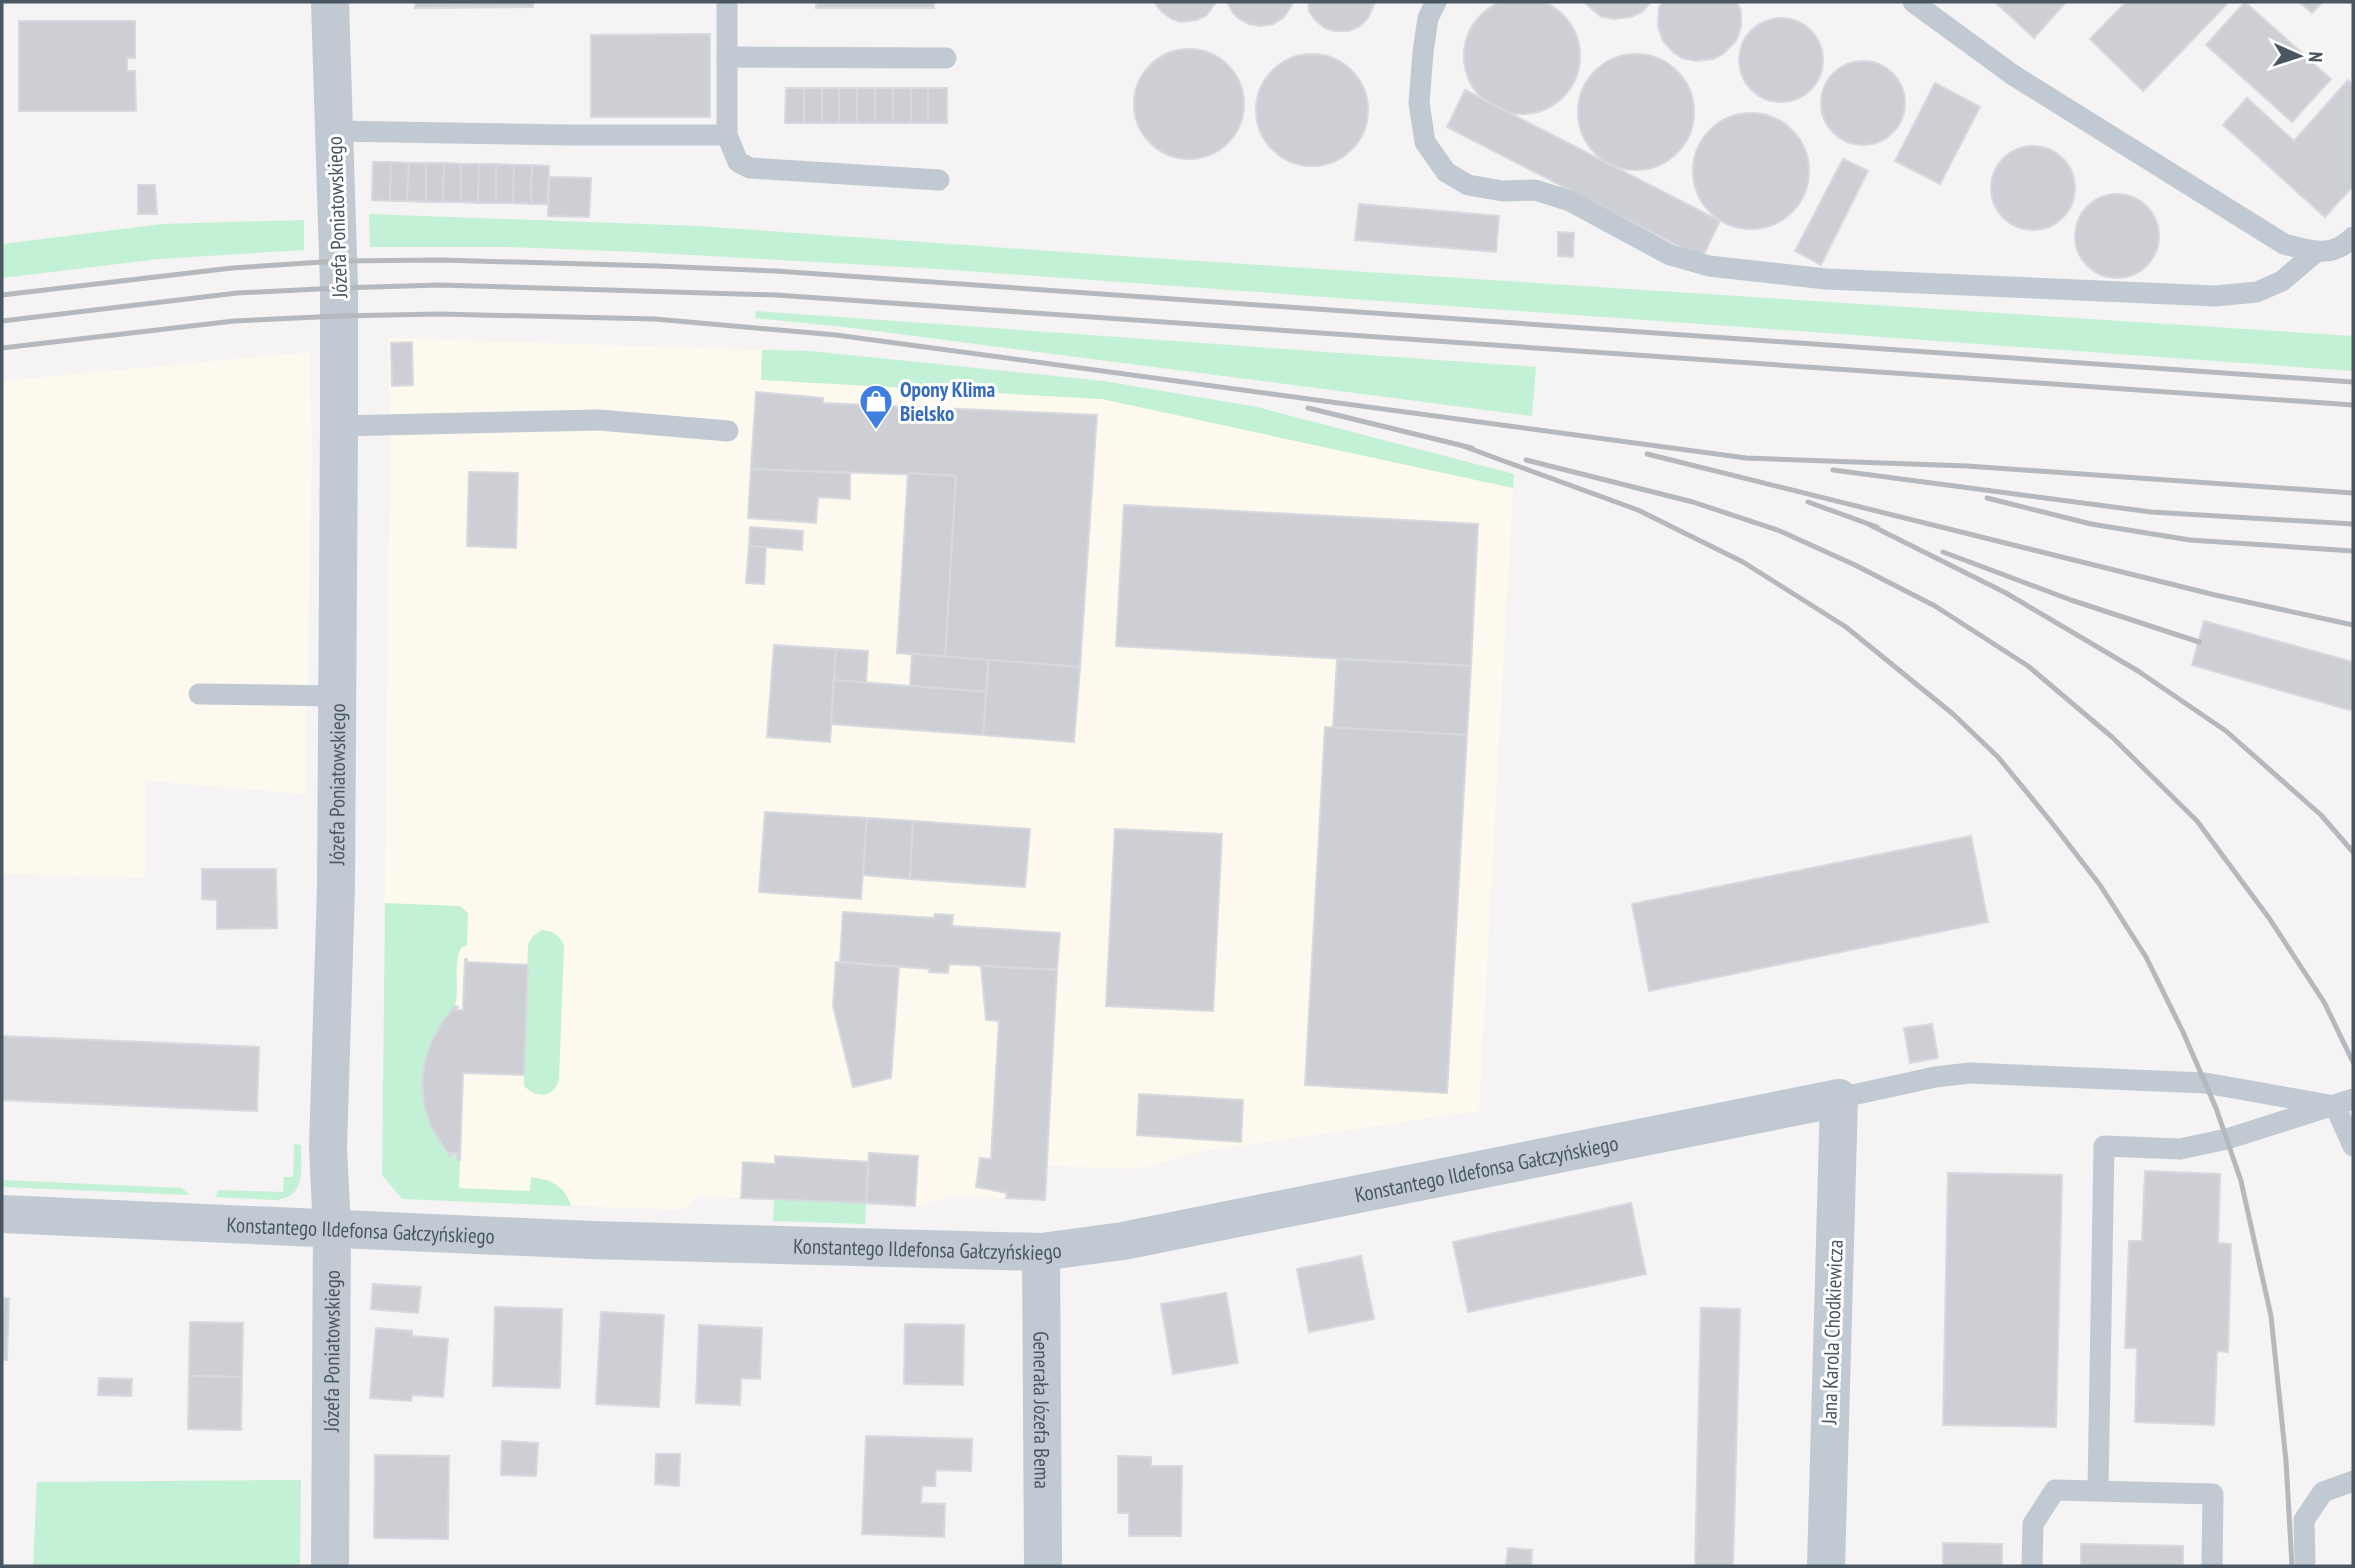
<svg xmlns="http://www.w3.org/2000/svg" width="2355" height="1568" font-family="'PT Sans Narrow',sans-serif">
  <style>
    .commercial { fill: #fdf9ef }
    .green { fill: #c3f1d5 }
    .building { fill: #cdcfd5; stroke: #d7d9de; stroke-width: 2 }
    .lines { fill: none; stroke-linecap: round; stroke-linejoin: round }
    .lane { stroke: #c1cad2; stroke-width: 21 }
    .street { stroke: #c1cad2; stroke-width: 38 }
    .rail { stroke: #b5b8bd; stroke-width: 5 }
    .labels { text-anchor: middle; dominant-baseline: central; stroke-width: 6; stroke-linejoin: round; paint-order: stroke }
    .street-label { font-size: 21px; fill: #4a5661; stroke: #fff }
    .shop-label { font-size: 21px; font-weight: bold; fill: #366cbe; stroke: #fff; text-anchor: start }
  </style>
  <rect width="100%" height="100%" fill="#f5f3f3"/>
  <g class="commercial">
    <polygon points="388,338 762,350 761,380 1102,399 1513,488 1479,1111 1198,1152 1140,1169 1047,1166 1045,1200 957,1195 915,1206 698,1196 690,1205 680,1210 402,1199 382,1175 390,426"/>
    <polygon points="309,352 312,445 305,794 146,781 145,878 2,874 2,381"/>
  </g>
  <g class="green">
    <polygon points="369,214 698,226 1106,255 2353,336 2353,371 938,269 639,252 505,247 370,247"/>
    <polygon points="304,220 304,250 159,259 2,278 2,244 162,224"/>
    <polygon points="756,311 1536,367 1532,416 845,327 755,318"/>
    <polygon points="762,350 810,351 1104,381 1257,407 1514,474 1513,488 1102,399 761,380"/>
    <path d="M385 903 460 906 468 913 467 945 461 948C452 967 461 993 454 1007 448 1017 438 1026 433 1039 414 1078 425 1123 449 1157L452 1155 449 1153H457V1160H460L459 1188 530 1191 531 1177C551 1180 565 1185 571 1206L402 1199 382 1175Z"/>
    <path d="M542 930C553 931 559 935 564 945L559 1080C552 1099 537 1098 524 1086V1075L528 944 533 936Z"/>
    <path d="M294 1144 301 1145C301 1169 307 1198 274 1200L215 1197 219 1190 283 1192 284 1177H293Z"/>
    <polygon points="2,1180 182,1188 189,1195 2,1187"/>
    <polygon points="774,1199 866,1203 865,1224 773,1221"/>
    <polygon points="301,1480 300,1566 33,1566 37,1482"/>
  </g>
  <g class="building">
    <circle cx="1522" cy="56" r="58"/>
    <polygon points="415,2 533,2 533,7 415,8"/>
    <rect x="816" y="2" width="118" height="6"/>
    <polygon points="1154,2 1216,2 1206,16 1196,20 1181,22 1172,19 1162,12"/>
    <polygon points="1294,2 1284,17 1273,24 1261,26 1249,24 1239,19 1233,13 1227,2"/>
    <polygon points="1308,2 1375,2 1368,18 1359,27 1349,31 1334,31 1325,28 1315,20 1309,11"/>
    <polygon points="1584,2 1651,2 1642,12 1631,17 1614,19 1600,16"/>
    <polygon points="1662,2 1737,2 1741,11 1741,27 1736,41 1723,54 1713,59 1696,61 1682,58 1673,52 1663,41 1658,26 1659,7"/>
    <polygon points="1995,2 2068,2 2065,3 2034,38"/>
    <polygon points="2126,2 2229,2 2143,91 2090,39"/>
    <polygon points="2245,2 2331,79 2292,122 2206,45"/>
    <polygon points="2299,2 2323,2 2312,13"/>
    <circle cx="1781" cy="60" r="42"/>
    <polygon points="19,21 135,21 135,58 127,58 127,71 135,71 136,111 19,111"/>
    <polygon points="710,34 710,117 591,117 591,35"/>
    <circle cx="1189" cy="104" r="55"/>
    <circle cx="1312" cy="110" r="56"/>
    <circle cx="1636" cy="112" r="58"/>
    <circle cx="1863" cy="103" r="42"/>
    <polygon points="2348,80 2353,85 2353,186 2325,217 2223,125 2247,98 2294,141"/>
    <polygon points="1935,83 1980,107 1940,184 1895,161"/>
    <polygon points="786,88 804,88 804,123 785,123"/>
    <rect x="804" y="88" width="18" height="35"/>
    <rect x="822" y="88" width="17" height="35"/>
    <rect x="839" y="88" width="18" height="35"/>
    <rect x="857" y="88" width="18" height="35"/>
    <rect x="875" y="88" width="18" height="35"/>
    <rect x="893" y="88" width="18" height="35"/>
    <rect x="911" y="88" width="17" height="35"/>
    <rect x="928" y="88" width="19" height="35"/>
    <polygon points="1465,90 1720,221 1702,258 1447,127"/>
    <circle cx="1751" cy="171" r="58"/>
    <circle cx="2033" cy="188" r="42"/>
    <polygon points="1843,159 1868,171 1821,265 1795,251"/>
    <polygon points="373,162 391,162 390,201 372,200"/>
    <polygon points="391,162 409,163 407,201 390,201"/>
    <polygon points="409,163 426,163 426,202 407,201"/>
    <polygon points="426,163 444,163 443,202 426,202"/>
    <polygon points="444,163 461,164 461,202 443,202"/>
    <polygon points="461,164 479,164 478,203 461,202"/>
    <polygon points="479,164 496,164 496,203 478,203"/>
    <polygon points="496,164 514,165 513,203 496,203"/>
    <polygon points="514,165 532,165 531,204 513,203"/>
    <polygon points="532,165 549,166 548,204 531,204"/>
    <polygon points="549,177 591,178 589,217 548,216"/>
    <polygon points="138,185 155,185 157,214 138,214"/>
    <circle cx="2117" cy="236" r="42"/>
    <polygon points="1359,204 1499,216 1496,252 1355,240"/>
    <polygon points="1558,232 1574,233 1573,257 1558,256"/>
    <polygon points="412,342 413,385 392,386 391,343"/>
    <polygon points="756,392 823,398 823,403 1097,415 1080,667 945,657 956,476 751,469"/>
    <polygon points="751,469 850,473 850,499 818,497 816,523 748,518"/>
    <polygon points="469,472 518,473 516,548 467,546"/>
    <polygon points="908,473 956,476 945,657 897,653"/>
    <polygon points="1124,505 1478,524 1471,666 1116,646"/>
    <polygon points="750,527 803,531 802,550 749,546"/>
    <polygon points="749,546 766,547 764,584 746,583"/>
    <polygon points="2204,621 2353,662 2353,711 2192,665"/>
    <polygon points="774,645 836,649 830,742 767,737"/>
    <polygon points="836,649 868,651 866,683 834,680"/>
    <polygon points="912,654 989,660 986,692 910,686"/>
    <polygon points="1337,659 1471,666 1467,735 1333,728"/>
    <polygon points="989,660 1080,667 1074,742 983,735"/>
    <polygon points="834,680 986,692 983,735 831,724"/>
    <polygon points="1325,727 1467,735 1447,1093 1305,1085"/>
    <polygon points="765,812 867,818 861,899 759,892"/>
    <polygon points="867,818 913,821 910,879 863,875"/>
    <polygon points="913,821 1030,829 1025,887 910,879"/>
    <polygon points="1115,829 1222,834 1213,1011 1106,1006"/>
    <polygon points="1971,836 1988,922 1649,991 1632,904"/>
    <polygon points="202,869 276,869 277,928 217,929 217,900 202,899"/>
    <polygon points="843,912 934,918 935,914 953,915 952,926 1060,933 1057,970 949,964 948,973 929,972 930,969 840,962"/>
    <polygon points="465,959 467,959 467,962 528,965 524,1075 463,1073 460,1160 457,1160 457,1153 449,1153 452,1155 450,1157 431,1127 424,1105 422,1081 425,1061 432,1040 443,1021 455,1006 458,1007 455,1010 463,1010"/>
    <polygon points="836,962 899,967 891,1078 853,1087 833,1006"/>
    <polygon points="981,966 1057,970 1045,1200 1006,1198 1007,1193 976,1187 980,1158 991,1159 999,1021 986,1020"/>
    <polygon points="1932,1024 1938,1058 1910,1063 1904,1028"/>
    <polygon points="2,1036 259,1047 257,1111 2,1100"/>
    <polygon points="1139,1094 1243,1100 1241,1142 1137,1135"/>
    <polygon points="869,1153 918,1156 915,1206 866,1203"/>
    <polygon points="775,1156 868,1162 866,1203 741,1198 743,1162 775,1164"/>
    <polygon points="2145,1171 2220,1174 2218,1243 2231,1244 2228,1352 2217,1351 2214,1425 2135,1422 2137,1348 2125,1348 2129,1241 2142,1241"/>
    <polygon points="1948,1173 2062,1175 2056,1427 1943,1425"/>
    <polygon points="1631,1203 1646,1274 1468,1312 1453,1242"/>
    <polygon points="1361,1256 1374,1319 1309,1332 1297,1269"/>
    <polygon points="373,1284 421,1287 418,1313 371,1309"/>
    <polygon points="1226,1293 1238,1363 1173,1374 1161,1304"/>
    <polygon points="2,1298 9,1298 7,1360 2,1360"/>
    <polygon points="495,1307 562,1309 560,1388 493,1386"/>
    <polygon points="1701,1308 1740,1309 1733,1566 1695,1566"/>
    <polygon points="601,1312 664,1315 659,1407 596,1404"/>
    <polygon points="190,1322 243,1323 242,1377 189,1376"/>
    <polygon points="905,1324 964,1325 963,1385 904,1384"/>
    <polygon points="699,1325 762,1328 760,1379 741,1378 740,1405 696,1403"/>
    <polygon points="376,1328 412,1331 412,1336 448,1339 443,1397 412,1395 411,1401 370,1398"/>
    <polygon points="189,1376 242,1377 241,1430 188,1429"/>
    <polygon points="99,1378 132,1379 131,1396 98,1395"/>
    <polygon points="866,1436 972,1439 971,1471 936,1470 935,1486 922,1486 921,1503 945,1504 944,1537 862,1534"/>
    <polygon points="502,1441 538,1443 536,1476 501,1475"/>
    <polygon points="656,1454 680,1454 679,1486 655,1484"/>
    <polygon points="375,1455 449,1456 448,1539 374,1538"/>
    <polygon points="1118,1456 1151,1457 1151,1466 1182,1466 1181,1536 1129,1536 1129,1513 1118,1513"/>
    <polygon points="1943,1543 2002,1544 2002,1566 1943,1566"/>
    <polygon points="2081,1544 2183,1546 2183,1566 2081,1566"/>
    <polygon points="1508,1548 1532,1550 1531,1566 1506,1566"/>
  </g>
  <g class="lines">
    <g class="lane">
      <polyline points="727,2 727,135 738,162 750,168 939,180"/>
      <polyline points="1436,2 1428,18 1423,52 1419,103 1425,142 1446,172 1468,185 1503,191 1535,190 1570,201 1670,255 1709,266 1826,279 2215,296 2257,292 2282,281 2316,252"/>
      <path d="M1913 2 2013 75 2284 244C2311 251 2332 259 2353 237"/>
      <polyline points="727,57 946,58"/>
      <polyline points="334,131 570,135 727,135"/>
      <polyline points="339,426 599,420 728,431"/>
      <polyline points="199,694 337,696"/>
      <polyline points="1839,1098 1935,1077 1970,1073 2205,1083 2335,1106 2353,1146"/>
      <polyline points="2098,1490 2104,1146 2180,1149 2227,1139 2353,1099"/>
      <polyline points="2305,1561 2304,1520 2323,1492 2353,1481"/>
      <polyline points="2032,1566 2033,1524 2055,1490 2213,1494 2212,1566"/>
    </g>
    <g class="street">
      <path id="s1" d="M2 1214 591 1240 1041 1252 1123 1241 1839 1098 1826 1566"/>
      <path id="s2" d="M1041 1252 1043 1566"/>
      <path id="s3" d="M330 1566 332 1229 328 1148 336 887 339 426V288L330 2"/>
    </g>
    <g class="rail">
      <polyline points="2,295 232,268 338,261 441,260 657,266 776,271 2353,382"/>
      <polyline points="2,321 237,293 339,288 439,285 776,295 2353,405"/>
      <polyline points="2,348 234,321 339,316 439,314 655,319 836,335 1746,458 1967,466 2353,493"/>
      <polyline points="1308,408 1472,448"/>
      <polyline points="1463,446 1638,510 1743,562 1846,627 1953,714 1998,757 2052,823 2100,885 2146,957 2183,1032 2216,1108 2241,1181 2271,1316 2286,1461 2292,1566"/>
      <polyline points="1647,454 2215,595 2353,625"/>
      <polyline points="1526,460 1693,502 1780,531 1855,565 1935,606 2028,666 2112,737 2197,821 2269,918 2324,1002 2353,1062"/>
      <polyline points="1833,470 2151,512 2353,524"/>
      <polyline points="1987,498 2091,524 2190,540 2353,551"/>
      <polyline points="1808,502 1877,527"/>
      <polyline points="1870,525 2006,593 2138,671 2226,731 2321,815 2353,852"/>
      <polyline points="1943,552 2071,600 2199,642"/>
    </g>
  </g>
  <defs>
    <symbol id="shop-pin" viewBox="-11 -11 22 30"><path d="M0 17L-7.5 6A9.5 9.5 0 1 1 7.5 6Z" fill="#3f7fe0" stroke="#fff"/><path d="M-5-2.5h2.3a2.7 3.5 0 0 1 5.4 0H5L5.5 6h-11ZM-1.5-2.5h3a1.5 2.3 0 0 0-3 0Z" fill="#fff"/></symbol>
  </defs>
  <g fill-rule="evenodd">
    <use href="#shop-pin" x="857" y="382" width="38" height="52"/>
  </g>
  <g class="labels">
    <g class="street-label">
      <text transform="translate(337 217) rotate(-92)">Józefa Poniatowskiego</text>
      <text stroke="none"><textPath href="#s3" startOffset="782">Józefa Poniatowskiego</textPath></text>
      <text stroke="none"><textPath href="#s1" startOffset="1493">Konstantego Ildefonsa Gałczyńskiego</textPath></text>
      <text stroke="none"><textPath href="#s1" startOffset="359">Konstantego Ildefonsa Gałczyńskiego</textPath></text>
      <text stroke="none"><textPath href="#s1" startOffset="926">Konstantego Ildefonsa Gałczyńskiego</textPath></text>
      <text transform="translate(1832 1332) rotate(-88)">Jana Karola Chodkiewicza</text>
      <text stroke="none"><textPath href="#s3" startOffset="215">Józefa Poniatowskiego</textPath></text>
      <text stroke="none"><textPath href="#s2" startOffset="158">Generała Józefa Bema</textPath></text>
    </g>
    <g class="shop-label">
      <text x="900" y="389">Opony Klima<tspan x="900" dy="24">Bielsko</tspan></text>
    </g>
  </g>
  <rect width="2355" height="1568" fill="none" stroke="#4a5661" stroke-width="7"/>
  <g transform="translate(2299 56) rotate(93)" stroke="#ffffff" stroke-width="5" paint-order="stroke">
  <path d="M0-5L12 26L0 18L-12 26Z" fill="#4a5661"/>
  <text y="-10" font-size="19" font-weight="bold" text-anchor="middle" fill="#4a5661">N</text>
  </g>
</svg>
